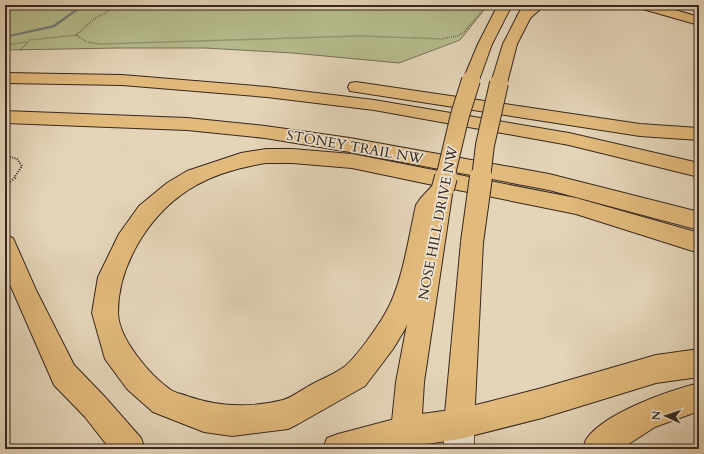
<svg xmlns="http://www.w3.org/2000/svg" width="704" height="454" font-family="Cardo,serif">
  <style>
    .green { fill: #b6bd8e; stroke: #767257 }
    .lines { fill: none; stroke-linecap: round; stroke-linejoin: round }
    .stream { fill: #717d7b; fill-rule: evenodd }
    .minor-casing { stroke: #625246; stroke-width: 2 }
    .major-casing { stroke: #362720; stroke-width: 2 }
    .highway-casing { stroke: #362720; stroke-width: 2 }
    .path-far2 { stroke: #362720; stroke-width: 1.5; stroke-dasharray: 0.5 1.5; stroke-linecap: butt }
    .path-far1 { stroke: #362720; stroke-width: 2; stroke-dasharray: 1 1.5; stroke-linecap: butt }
    .path { stroke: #362720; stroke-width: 2.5; stroke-dasharray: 1 2; stroke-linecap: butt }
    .minor { fill: #ede4d2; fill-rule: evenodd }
    .major { fill: #e2ba7c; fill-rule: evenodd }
    .highway { fill: #e2ba7c; fill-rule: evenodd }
    .major-bridge-far1-casing { stroke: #362720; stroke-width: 20; stroke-linecap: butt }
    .major-bridge-casing { stroke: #362720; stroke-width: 24; stroke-linecap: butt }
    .major-bridge-far1 { stroke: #e2ba7c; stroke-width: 18 }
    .major-bridge { stroke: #e2ba7c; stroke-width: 22 }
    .labels { text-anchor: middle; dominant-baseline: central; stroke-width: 3.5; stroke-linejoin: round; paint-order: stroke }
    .street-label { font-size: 14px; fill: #362720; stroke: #ede4d2 }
  </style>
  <rect width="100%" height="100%" fill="#e4d5b9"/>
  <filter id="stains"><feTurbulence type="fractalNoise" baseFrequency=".005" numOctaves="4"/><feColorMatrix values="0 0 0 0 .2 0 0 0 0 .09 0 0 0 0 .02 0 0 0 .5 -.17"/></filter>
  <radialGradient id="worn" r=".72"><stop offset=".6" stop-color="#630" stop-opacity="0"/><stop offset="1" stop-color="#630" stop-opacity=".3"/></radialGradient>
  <polygon class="green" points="5,5 488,5 460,40 399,63 293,53 205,48 119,48 5,50"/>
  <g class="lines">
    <polygon class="stream" points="82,5 85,5 55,27 5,38 5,36 53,25"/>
    <defs>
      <polygon id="minor" points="459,409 470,413 474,424 474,449 444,449 444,424 448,413"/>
      <g id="major">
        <polygon points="498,5 512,5 492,44 479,80 477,83 471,85 465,83 463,80 478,44"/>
        <polygon points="523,5 537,5 517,44 507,83 505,86 499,88 493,86 491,83 503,44"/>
        <polygon points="443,180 450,183 453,188 424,382 421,431 417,442 406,446 395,442 391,431 396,382 433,188 436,183"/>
        <polygon points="472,232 480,235 483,242 474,424 470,435 459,439 448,435 444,424 461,242 464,235"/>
      </g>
      <g id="highway">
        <polygon points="530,5 545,5 529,19 519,19 517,16"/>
        <polygon points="637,5 658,5 699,17 699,25 639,8"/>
        <polygon points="5,73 122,75 267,87 374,100 569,133 699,163 699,177 569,145 374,110 267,97 122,85 5,83"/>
        <polygon points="356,82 640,124 699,128 699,140 640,136 350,91 348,87 350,83"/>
        <polygon points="5,111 187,118 265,126 350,138 549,174 699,212 699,230 549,190 350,152 265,138 187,130 5,123"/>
        <path d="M266 149H292L352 154 576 198 699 233V253L576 214 453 189 437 208 425 270 417 302 405 329 393 349 365 386 298 424 288 429 232 436 204 432 153 412 127 389 105 359 92 313 98 277 119 234 139 206 167 183 187 171 241 153ZM266 163H292L352 168 433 185 420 199 416 205C409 236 402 285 386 312 379 325 356 358 344 367 333 375 319 380 307 387 300 391 291 398 283 400 251 408 218 407 187 396 182 394 176 393 171 390 158 381 146 368 137 356 128 344 118 327 118 312 118 285 128 259 142 237 173 190 212 172 266 163Z"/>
        <polygon points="5,235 13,238 36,290 74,365 105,397 141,438 145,449 110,449 85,417 54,385 5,273"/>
        <polygon points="699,349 699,377 656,383 542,418 459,439 395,449 323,449 327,438 338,434 406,416 459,409 488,402 542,388 656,355"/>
        <path d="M699 383V411L655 427 621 449H583C584 446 585 441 587 438 607 412 668 391 699 383Z"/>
      </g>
    </defs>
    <use href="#minor" class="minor-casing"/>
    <use href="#major" class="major-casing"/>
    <use href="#highway" class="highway-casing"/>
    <g class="path-far2">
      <polyline points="76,35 87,42 100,44 360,36 442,39 457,36 463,33 487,5"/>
      <polyline points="5,45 26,42"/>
      <polyline points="20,50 30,40 76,35 94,19 120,5"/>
    </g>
    <polyline class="path-far1" points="5,155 17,159 22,166 14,178"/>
    <polyline class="path" points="10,182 16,177"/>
    <use href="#minor" class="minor"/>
    <use href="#major" class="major"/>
    <use href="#highway" class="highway"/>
    <defs>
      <g id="major-bridge-far1">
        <polyline points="445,178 460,115 471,80"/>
        <polyline points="481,178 485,145 499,83"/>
      </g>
      <g id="major-bridge">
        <polyline points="443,188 446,177"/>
        <polyline points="472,242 481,177"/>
      </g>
    </defs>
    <use href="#major-bridge-far1" class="major-bridge-far1-casing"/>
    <use href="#major-bridge" class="major-bridge-casing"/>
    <use href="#major-bridge-far1" class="major-bridge-far1"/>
    <use href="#major-bridge" class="major-bridge"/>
  </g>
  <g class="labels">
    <g class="street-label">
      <text transform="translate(355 147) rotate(10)">STONEY TRAIL NW</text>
      <text transform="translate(438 223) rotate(-79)">NOSE HILL DRIVE NW</text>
    </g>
  </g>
  <rect width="704" height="454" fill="none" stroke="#e4d5b9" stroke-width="20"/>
  <rect x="6" y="6" width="692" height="442" fill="none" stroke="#362720" stroke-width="2"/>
  <rect x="10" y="10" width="684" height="434" fill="none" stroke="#362720"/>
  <g transform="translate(666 416) rotate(273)" stroke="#ede4d2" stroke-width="3" paint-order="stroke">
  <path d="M0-3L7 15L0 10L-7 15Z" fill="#362720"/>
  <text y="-6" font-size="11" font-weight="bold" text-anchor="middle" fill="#362720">N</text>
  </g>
  <rect width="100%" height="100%" filter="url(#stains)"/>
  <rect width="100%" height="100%" fill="url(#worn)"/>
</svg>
